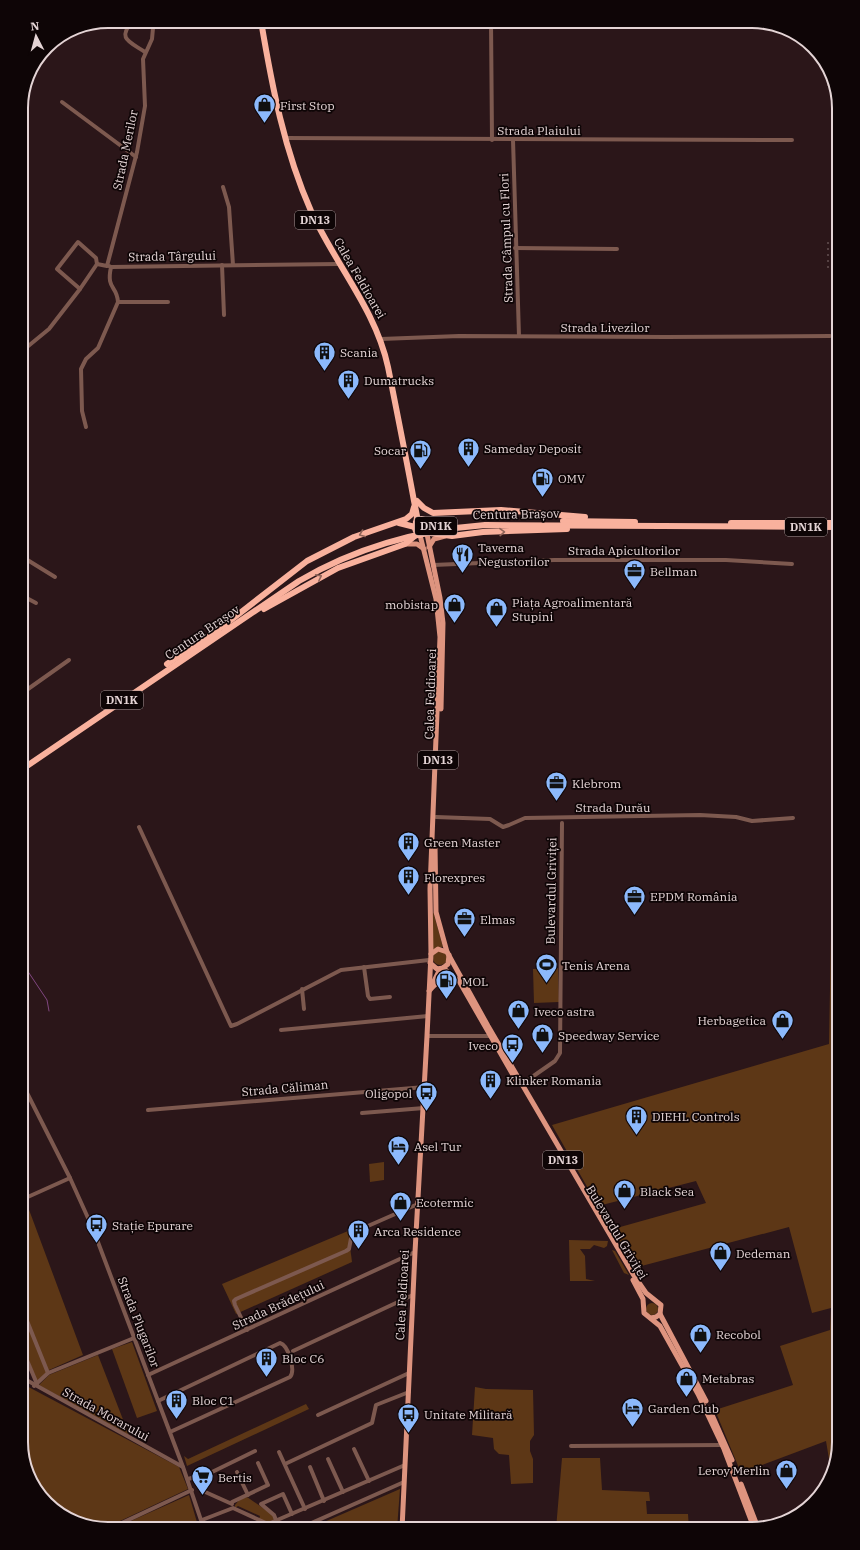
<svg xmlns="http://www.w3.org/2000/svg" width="860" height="1550" font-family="'IBM Plex Serif',serif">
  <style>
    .green { fill: #5d3716 }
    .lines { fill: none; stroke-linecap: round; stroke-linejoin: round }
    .stream { stroke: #804680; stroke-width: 1 }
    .minor { stroke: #7d594f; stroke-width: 4 }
    .major { stroke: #de947f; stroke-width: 5 }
    .highway { stroke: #f9b19d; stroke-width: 6 }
    .rail { stroke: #806d6f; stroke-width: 1; stroke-dasharray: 2 4; stroke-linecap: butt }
    .oneway { stroke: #8f6459 }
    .labels { text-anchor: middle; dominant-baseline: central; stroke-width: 3.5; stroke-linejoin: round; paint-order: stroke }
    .shield { fill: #0e0506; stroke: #a49697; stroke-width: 1 }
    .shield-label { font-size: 11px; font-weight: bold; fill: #e4d4d5 }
    .poi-label { font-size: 12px; fill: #e4d4d5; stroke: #0e0506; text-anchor: start }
    .street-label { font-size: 12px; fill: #e4d4d5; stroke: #0e0506 }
    .rim { fill: none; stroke: #e4d4d5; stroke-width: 2 }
  </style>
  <rect width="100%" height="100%" fill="#2b1619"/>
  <g class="green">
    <polygon points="839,875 839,1442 832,1464 830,1465 826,1441 741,1473 715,1410 793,1385 780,1346 830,1330 831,1308 812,1313 789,1227 634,1268 613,1229 706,1203 696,1181 598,1206 552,1125 829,1044 832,879"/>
    <polygon points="433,911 443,947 437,947 432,951"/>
    <circle cx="440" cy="958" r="7"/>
    <polygon points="558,968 559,1002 534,1003 533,969"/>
    <polygon points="384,1162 384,1180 370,1182 369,1164"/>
    <polygon points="28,1207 83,1355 49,1370 37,1381 21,1341 21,1210"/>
    <polygon points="348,1231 352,1262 236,1314 222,1284"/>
    <polygon points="569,1240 608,1241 607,1246 604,1248 594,1245 590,1249 580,1249 585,1256 586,1279 595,1281 570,1281"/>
    <polygon points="612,1250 615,1251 629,1275 624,1273"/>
    <circle cx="652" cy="1309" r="6"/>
    <polygon points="132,1342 157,1411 137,1418 112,1349"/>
    <polygon points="98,1355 129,1435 39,1385 49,1375"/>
    <polygon points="21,1383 179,1467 188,1489 103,1529 60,1514 28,1475 21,1442"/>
    <polygon points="475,1387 486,1389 533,1390 534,1435 530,1441 530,1451 533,1459 533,1483 511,1484 509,1455 499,1454 494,1449 493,1438 472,1435"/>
    <polygon points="306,1404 309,1409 187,1466 184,1456 188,1459"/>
    <polygon points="562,1458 600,1458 602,1490 649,1492 650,1501 646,1501 647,1514 688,1514 689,1529 556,1529"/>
    <polygon points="400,1489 397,1529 308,1529"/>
    <polygon points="189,1495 199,1529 113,1529"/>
    <polygon points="247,1497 273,1515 275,1519 266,1523 259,1519 260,1516 238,1506 235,1508 235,1505 240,1499"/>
  </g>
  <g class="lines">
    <polyline class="stream" points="21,961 47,1000 49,1011"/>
    <g class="minor">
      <path d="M133 21C116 39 130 42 145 52"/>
      <polyline points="491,21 492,140"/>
      <polyline points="62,102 136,157"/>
      <polyline points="285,138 792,140"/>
      <polyline points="513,140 519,336"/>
      <polyline points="223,187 229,207 233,265"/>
      <polyline points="515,248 617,249"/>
      <polyline points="222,265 224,315"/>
      <polyline points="111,267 339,264"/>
      <polyline points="80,289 97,264 107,266 137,152 145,106 143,59 152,39 153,28"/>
      <polyline points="118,302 168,302"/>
      <polyline points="381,339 459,336 666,337 830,336"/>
      <polyline points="21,352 49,329 80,289 57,269 78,242 96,258 97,264"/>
      <path d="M86 427 82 411 81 369 86 359 98 348 118 302C117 285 106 290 111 267L109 266"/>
      <polyline points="21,513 23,509 21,506"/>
      <polyline points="21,556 55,577"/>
      <polyline points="433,565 554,560 726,560 792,564"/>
      <polyline points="21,595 36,603"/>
      <polyline points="21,694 69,660"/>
      <polyline points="436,817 490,819 503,827 509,825 525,818 700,815 736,817 752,821 793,818"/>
      <polyline points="139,827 231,1026 237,1024 341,970 429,960"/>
      <polyline points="364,967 368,996 370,999 390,997"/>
      <polyline points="302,989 304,1009"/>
      <polyline points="281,1030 428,1016"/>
      <polyline points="427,1036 489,1036"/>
      <polyline points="21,1081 70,1178 93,1229 183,1467 204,1529"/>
      <polyline points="522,1084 555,1061 560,1053 562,823"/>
      <polyline points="148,1110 425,1087"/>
      <polyline points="362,1113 424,1108"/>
      <polyline points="21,1200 70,1178"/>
      <polyline points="21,1306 48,1373"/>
      <polyline points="247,1330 235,1305 234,1301 236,1299 346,1251 349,1249 352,1233 418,1204"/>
      <polyline points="21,1346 37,1384"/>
      <polyline points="293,1351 413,1295"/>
      <polyline points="148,1375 415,1252"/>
      <polyline points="21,1377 183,1467"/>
      <polyline points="34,1386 48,1373 134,1338"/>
      <path d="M158 1401 280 1343C288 1345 296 1370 290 1377L170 1432"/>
      <polyline points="318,1415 409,1373"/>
      <polyline points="571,1446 722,1445"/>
      <polyline points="354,1449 369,1481"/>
      <polyline points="279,1452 305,1509"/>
      <polyline points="328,1459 343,1492"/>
      <polyline points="285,1464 372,1423 376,1405 409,1392"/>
      <polyline points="310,1467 324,1501"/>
      <polyline points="237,1472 248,1495"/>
      <polyline points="188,1479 210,1473 255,1451"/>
      <polyline points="203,1491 232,1504"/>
      <polyline points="232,1502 268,1485 258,1463"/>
      <polyline points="202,1520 233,1508 268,1524 405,1465"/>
      <polyline points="276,1520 274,1515 261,1504 283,1494 292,1514"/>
      <polyline points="109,1529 192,1490"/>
      <polyline points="298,1529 404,1482"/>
    </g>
    <g class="major">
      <polyline points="427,534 440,598 443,623 441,709"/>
      <polyline points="405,544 417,544 424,549"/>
      <polyline points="429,547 434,539 445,536"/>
      <polyline points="435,845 436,912 447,952 488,1026 633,1274 646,1293 661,1305 660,1314 656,1317 651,1318"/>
      <polyline points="431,954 438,949 447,952"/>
      <polyline points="430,963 437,969 443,968 448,964 449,955"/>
      <polyline points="443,968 459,981 517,1082"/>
      <polyline points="432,985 440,969"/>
      <path d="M429 991C436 983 445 975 457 980"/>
      <polyline points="633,1280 643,1299 644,1313 660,1326 698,1394 724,1449 754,1528"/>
      <polyline points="660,1314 706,1401"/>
      <polyline points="709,1408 732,1460"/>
      <polyline points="741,1484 758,1528"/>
      <polyline points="402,1529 415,1252 427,1036 431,954 430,889 440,637 436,599 420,535"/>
    </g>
    <g class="highway">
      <path d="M261 21C272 86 284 150 311 211 335 264 376 310 388 367 397 412 406 457 414 501 415 506 416 511 417 516 417 524 411 529 420 535L429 532 430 525 428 521 421 519 416 522"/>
      <polyline points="417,501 424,508 433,513 501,510 585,517"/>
      <polyline points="563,521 635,522"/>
      <polyline points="399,523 415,527"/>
      <polyline points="731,523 833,523"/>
      <polyline points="430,533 452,536 483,532 567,529"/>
      <polyline points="264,609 338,568 405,544 416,535"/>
      <polyline points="222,627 307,561 354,537 406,519 412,514 414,507"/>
      <polyline points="167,664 218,630"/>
      <path d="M21 770 299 581C357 547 419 530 485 525L839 527"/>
    </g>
    <g class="rail">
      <polyline points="833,78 836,1453"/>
      <polyline points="828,86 828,70"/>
      <polyline points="828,268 828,238"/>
    </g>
  </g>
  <defs><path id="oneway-chevron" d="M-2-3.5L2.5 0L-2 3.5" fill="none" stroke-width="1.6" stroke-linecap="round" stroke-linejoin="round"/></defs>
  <g class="oneway">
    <use href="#oneway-chevron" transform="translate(502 532) rotate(-2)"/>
    <use href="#oneway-chevron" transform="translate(362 534) rotate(159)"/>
    <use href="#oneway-chevron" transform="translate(319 577) rotate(-27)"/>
  </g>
  <defs>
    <symbol id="shop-pin" viewBox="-11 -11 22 30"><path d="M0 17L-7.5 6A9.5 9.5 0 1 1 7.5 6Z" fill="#8cb9fc" stroke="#0e0506"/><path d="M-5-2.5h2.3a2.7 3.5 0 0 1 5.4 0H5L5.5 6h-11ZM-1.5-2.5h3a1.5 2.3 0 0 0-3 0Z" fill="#111"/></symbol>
    <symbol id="building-pin" viewBox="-11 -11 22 30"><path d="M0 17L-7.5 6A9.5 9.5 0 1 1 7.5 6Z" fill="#8cb9fc" stroke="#0e0506"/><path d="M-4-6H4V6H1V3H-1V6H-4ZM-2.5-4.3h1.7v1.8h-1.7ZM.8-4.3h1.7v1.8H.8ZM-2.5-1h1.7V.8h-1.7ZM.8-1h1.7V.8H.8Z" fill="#111"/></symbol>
    <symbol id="fuel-pin" viewBox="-11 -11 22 30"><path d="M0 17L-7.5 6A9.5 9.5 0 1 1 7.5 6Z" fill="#8cb9fc" stroke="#0e0506"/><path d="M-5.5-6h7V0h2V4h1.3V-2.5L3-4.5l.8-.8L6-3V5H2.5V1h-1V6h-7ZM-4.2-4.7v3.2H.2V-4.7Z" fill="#111"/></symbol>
    <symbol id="restaurant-pin" viewBox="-11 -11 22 30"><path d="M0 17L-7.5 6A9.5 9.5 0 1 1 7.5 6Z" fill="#8cb9fc" stroke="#0e0506"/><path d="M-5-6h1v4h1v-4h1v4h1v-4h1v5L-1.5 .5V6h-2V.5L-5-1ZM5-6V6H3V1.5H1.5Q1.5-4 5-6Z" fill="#111"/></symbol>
    <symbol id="office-pin" viewBox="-11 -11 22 30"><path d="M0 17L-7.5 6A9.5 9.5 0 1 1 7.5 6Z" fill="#8cb9fc" stroke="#0e0506"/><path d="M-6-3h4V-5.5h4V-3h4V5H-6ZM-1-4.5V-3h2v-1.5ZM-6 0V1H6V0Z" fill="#111"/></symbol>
    <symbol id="stadium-pin" viewBox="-11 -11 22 30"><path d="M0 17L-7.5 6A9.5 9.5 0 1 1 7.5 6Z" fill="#8cb9fc" stroke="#0e0506"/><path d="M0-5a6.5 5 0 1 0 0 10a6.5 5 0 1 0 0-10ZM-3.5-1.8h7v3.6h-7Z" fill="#111"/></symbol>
    <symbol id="bus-pin" viewBox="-11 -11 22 30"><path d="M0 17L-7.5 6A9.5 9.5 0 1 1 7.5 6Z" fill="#8cb9fc" stroke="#0e0506"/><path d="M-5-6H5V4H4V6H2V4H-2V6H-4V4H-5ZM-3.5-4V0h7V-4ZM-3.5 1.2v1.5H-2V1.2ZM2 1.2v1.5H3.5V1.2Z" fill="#111"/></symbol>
    <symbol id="hotel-pin" viewBox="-11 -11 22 30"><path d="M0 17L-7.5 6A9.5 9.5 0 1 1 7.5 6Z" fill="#8cb9fc" stroke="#0e0506"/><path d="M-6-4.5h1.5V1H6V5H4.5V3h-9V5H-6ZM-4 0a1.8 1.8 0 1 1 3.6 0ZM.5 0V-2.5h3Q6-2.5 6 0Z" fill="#111"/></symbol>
    <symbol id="supermarket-pin" viewBox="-11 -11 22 30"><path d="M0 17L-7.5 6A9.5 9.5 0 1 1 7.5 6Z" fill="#8cb9fc" stroke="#0e0506"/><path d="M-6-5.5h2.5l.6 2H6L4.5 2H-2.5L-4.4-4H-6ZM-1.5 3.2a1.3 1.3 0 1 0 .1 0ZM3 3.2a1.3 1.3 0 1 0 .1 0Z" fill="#111"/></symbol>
  </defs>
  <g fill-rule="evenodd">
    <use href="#shop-pin" x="252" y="92" width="25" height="34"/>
    <use href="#building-pin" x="312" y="340" width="25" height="34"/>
    <use href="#building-pin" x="336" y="368" width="25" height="34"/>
    <use href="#building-pin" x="456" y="436" width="25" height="34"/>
    <use href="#fuel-pin" x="408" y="438" width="25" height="34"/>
    <use href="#fuel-pin" x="530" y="466" width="25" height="34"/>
    <use href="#restaurant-pin" x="450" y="542" width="25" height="34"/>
    <use href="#office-pin" x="622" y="558" width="25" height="34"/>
    <use href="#shop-pin" x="442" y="592" width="25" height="34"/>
    <use href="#shop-pin" x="484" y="596" width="25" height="34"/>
    <use href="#office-pin" x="544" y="770" width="25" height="34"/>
    <use href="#building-pin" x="396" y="830" width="25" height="34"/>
    <use href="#building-pin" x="396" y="864" width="25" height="34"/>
    <use href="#office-pin" x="622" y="884" width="25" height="34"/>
    <use href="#office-pin" x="452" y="906" width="25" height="34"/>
    <use href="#stadium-pin" x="534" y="952" width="25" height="34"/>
    <use href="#fuel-pin" x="434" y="968" width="25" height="34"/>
    <use href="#shop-pin" x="506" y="998" width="25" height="34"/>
    <use href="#shop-pin" x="770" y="1008" width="25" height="34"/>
    <use href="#shop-pin" x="530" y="1022" width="25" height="34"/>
    <use href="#bus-pin" x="500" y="1032" width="25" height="34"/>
    <use href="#building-pin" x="478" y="1068" width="25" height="34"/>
    <use href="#bus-pin" x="414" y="1080" width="25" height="34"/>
    <use href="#building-pin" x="624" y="1104" width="25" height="34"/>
    <use href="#hotel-pin" x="386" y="1134" width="25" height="34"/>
    <use href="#shop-pin" x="612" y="1178" width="25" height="34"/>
    <use href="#shop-pin" x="388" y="1190" width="25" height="34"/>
    <use href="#bus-pin" x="84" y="1212" width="25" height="34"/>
    <use href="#building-pin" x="346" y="1218" width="25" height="34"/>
    <use href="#shop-pin" x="708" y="1240" width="25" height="34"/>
    <use href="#shop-pin" x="688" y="1322" width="25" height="34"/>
    <use href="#building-pin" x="254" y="1346" width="25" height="34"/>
    <use href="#shop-pin" x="674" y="1366" width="25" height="34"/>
    <use href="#building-pin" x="164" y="1388" width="25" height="34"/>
    <use href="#hotel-pin" x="620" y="1396" width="25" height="34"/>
    <use href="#bus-pin" x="396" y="1402" width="25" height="34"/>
    <use href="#shop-pin" x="774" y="1458" width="25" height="34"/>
    <use href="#supermarket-pin" x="190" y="1464" width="25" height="34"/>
  </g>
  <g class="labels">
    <g class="shield">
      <rect x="295" y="211" width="40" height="18" rx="3"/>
      <rect x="415" y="517" width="42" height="18" rx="3"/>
      <rect x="785" y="518" width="42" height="18" rx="3"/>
      <rect x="101" y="691" width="42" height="18" rx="3"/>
      <rect x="418" y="751" width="40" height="18" rx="3"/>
      <rect x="543" y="1151" width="40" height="18" rx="3"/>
    </g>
    <g class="shield-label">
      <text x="315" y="220">DN13</text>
      <text x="436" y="526">DN1K</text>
      <text x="806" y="527">DN1K</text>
      <text x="122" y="700">DN1K</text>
      <text x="438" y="760">DN13</text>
      <text x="563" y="1160">DN13</text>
    </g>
    <g class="poi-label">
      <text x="280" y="105">First Stop</text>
      <text x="340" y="352">Scania</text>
      <text x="364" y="380">Dumatrucks</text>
      <text x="484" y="448">Sameday Deposit</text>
      <text x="406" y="450" text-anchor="end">Socar</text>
      <text x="558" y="478">OMV</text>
      <text x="478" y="547">Taverna<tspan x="478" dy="14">Negustorilor</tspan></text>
      <text x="650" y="571">Bellman</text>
      <text x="512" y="602">Piața Agroalimentară<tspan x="512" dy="14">Stupini</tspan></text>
      <text x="438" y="604" text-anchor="end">mobistap</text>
      <text x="572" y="783">Klebrom</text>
      <text x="424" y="842">Green Master</text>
      <text x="424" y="877">Florexpres</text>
      <text x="650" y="896">EPDM România</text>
      <text x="480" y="919">Elmas</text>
      <text x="562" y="965">Tenis Arena</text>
      <text x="462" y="981">MOL</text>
      <text x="534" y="1011">Iveco astra</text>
      <text x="766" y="1020" text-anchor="end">Herbagetica</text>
      <text x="558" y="1035">Speedway Service</text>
      <text x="498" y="1045" text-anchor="end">Iveco</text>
      <text x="506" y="1080">Klinker Romania</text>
      <text x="412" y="1093" text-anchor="end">Oligopol</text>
      <text x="652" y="1116">DIEHL Controls</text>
      <text x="414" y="1146">Asel Tur</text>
      <text x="640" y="1191">Black Sea</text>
      <text x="416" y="1202">Ecotermic</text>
      <text x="112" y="1225">Stație Epurare</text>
      <text x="374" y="1231">Arca Residence</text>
      <text x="736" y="1253">Dedeman</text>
      <text x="716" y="1334">Recobol</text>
      <text x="282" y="1358">Bloc C6</text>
      <text x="702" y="1378">Metabras</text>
      <text x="192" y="1400">Bloc C1</text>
      <text x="648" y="1408">Garden Club</text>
      <text x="424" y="1414">Unitate Militară</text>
      <text x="770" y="1470" text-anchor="end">Leroy Merlin</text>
      <text x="218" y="1477">Bertis</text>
    </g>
    <g class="street-label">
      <text x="539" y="130">Strada Plaiului</text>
      <text transform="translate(125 150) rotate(-78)">Strada Merilor</text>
      <text transform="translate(506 238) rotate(-92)">Strada Câmpul cu Flori</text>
      <text transform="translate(172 256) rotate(-1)">Strada Târgului</text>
      <text transform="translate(360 278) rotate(60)">Calea Feldioarei</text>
      <text x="605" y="327">Strada Livezilor</text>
      <text transform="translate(516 514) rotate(-1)">Centura Brașov</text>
      <text x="624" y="550">Strada Apicultorilor</text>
      <text transform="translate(202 632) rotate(-34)">Centura Brașov</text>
      <text transform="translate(430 694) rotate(-88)">Calea Feldioarei</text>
      <text x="613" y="807">Strada Durău</text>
      <text transform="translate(551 891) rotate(-89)">Bulevardul Griviței</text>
      <text transform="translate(285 1088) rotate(-5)">Strada Căliman</text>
      <text transform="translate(617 1232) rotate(59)">Bulevardul Griviței</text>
      <text transform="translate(402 1295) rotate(-87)">Calea Feldioarei</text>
      <text transform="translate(278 1305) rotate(-25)">Strada Brădețului</text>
      <text transform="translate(139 1322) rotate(69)">Strada Plugarilor</text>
      <text transform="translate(106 1414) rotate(29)">Strada Morarului</text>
    </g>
  </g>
  <path d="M0 0H860V1550H0ZM108 28H752A80 80 0 0 1 832 108V1442A80 80 0 0 1 752 1522H108A80 80 0 0 1 28 1442V108A80 80 0 0 1 108 28Z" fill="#0e0506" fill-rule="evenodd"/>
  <path class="rim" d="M108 28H752A80 80 0 0 1 832 108V1442A80 80 0 0 1 752 1522H108A80 80 0 0 1 28 1442V108A80 80 0 0 1 108 28Z"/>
  <g transform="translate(36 36) rotate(354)" stroke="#0e0506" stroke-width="3" paint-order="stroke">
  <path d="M0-3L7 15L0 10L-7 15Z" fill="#e4d4d5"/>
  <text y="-6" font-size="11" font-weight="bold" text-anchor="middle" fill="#e4d4d5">N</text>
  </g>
</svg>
